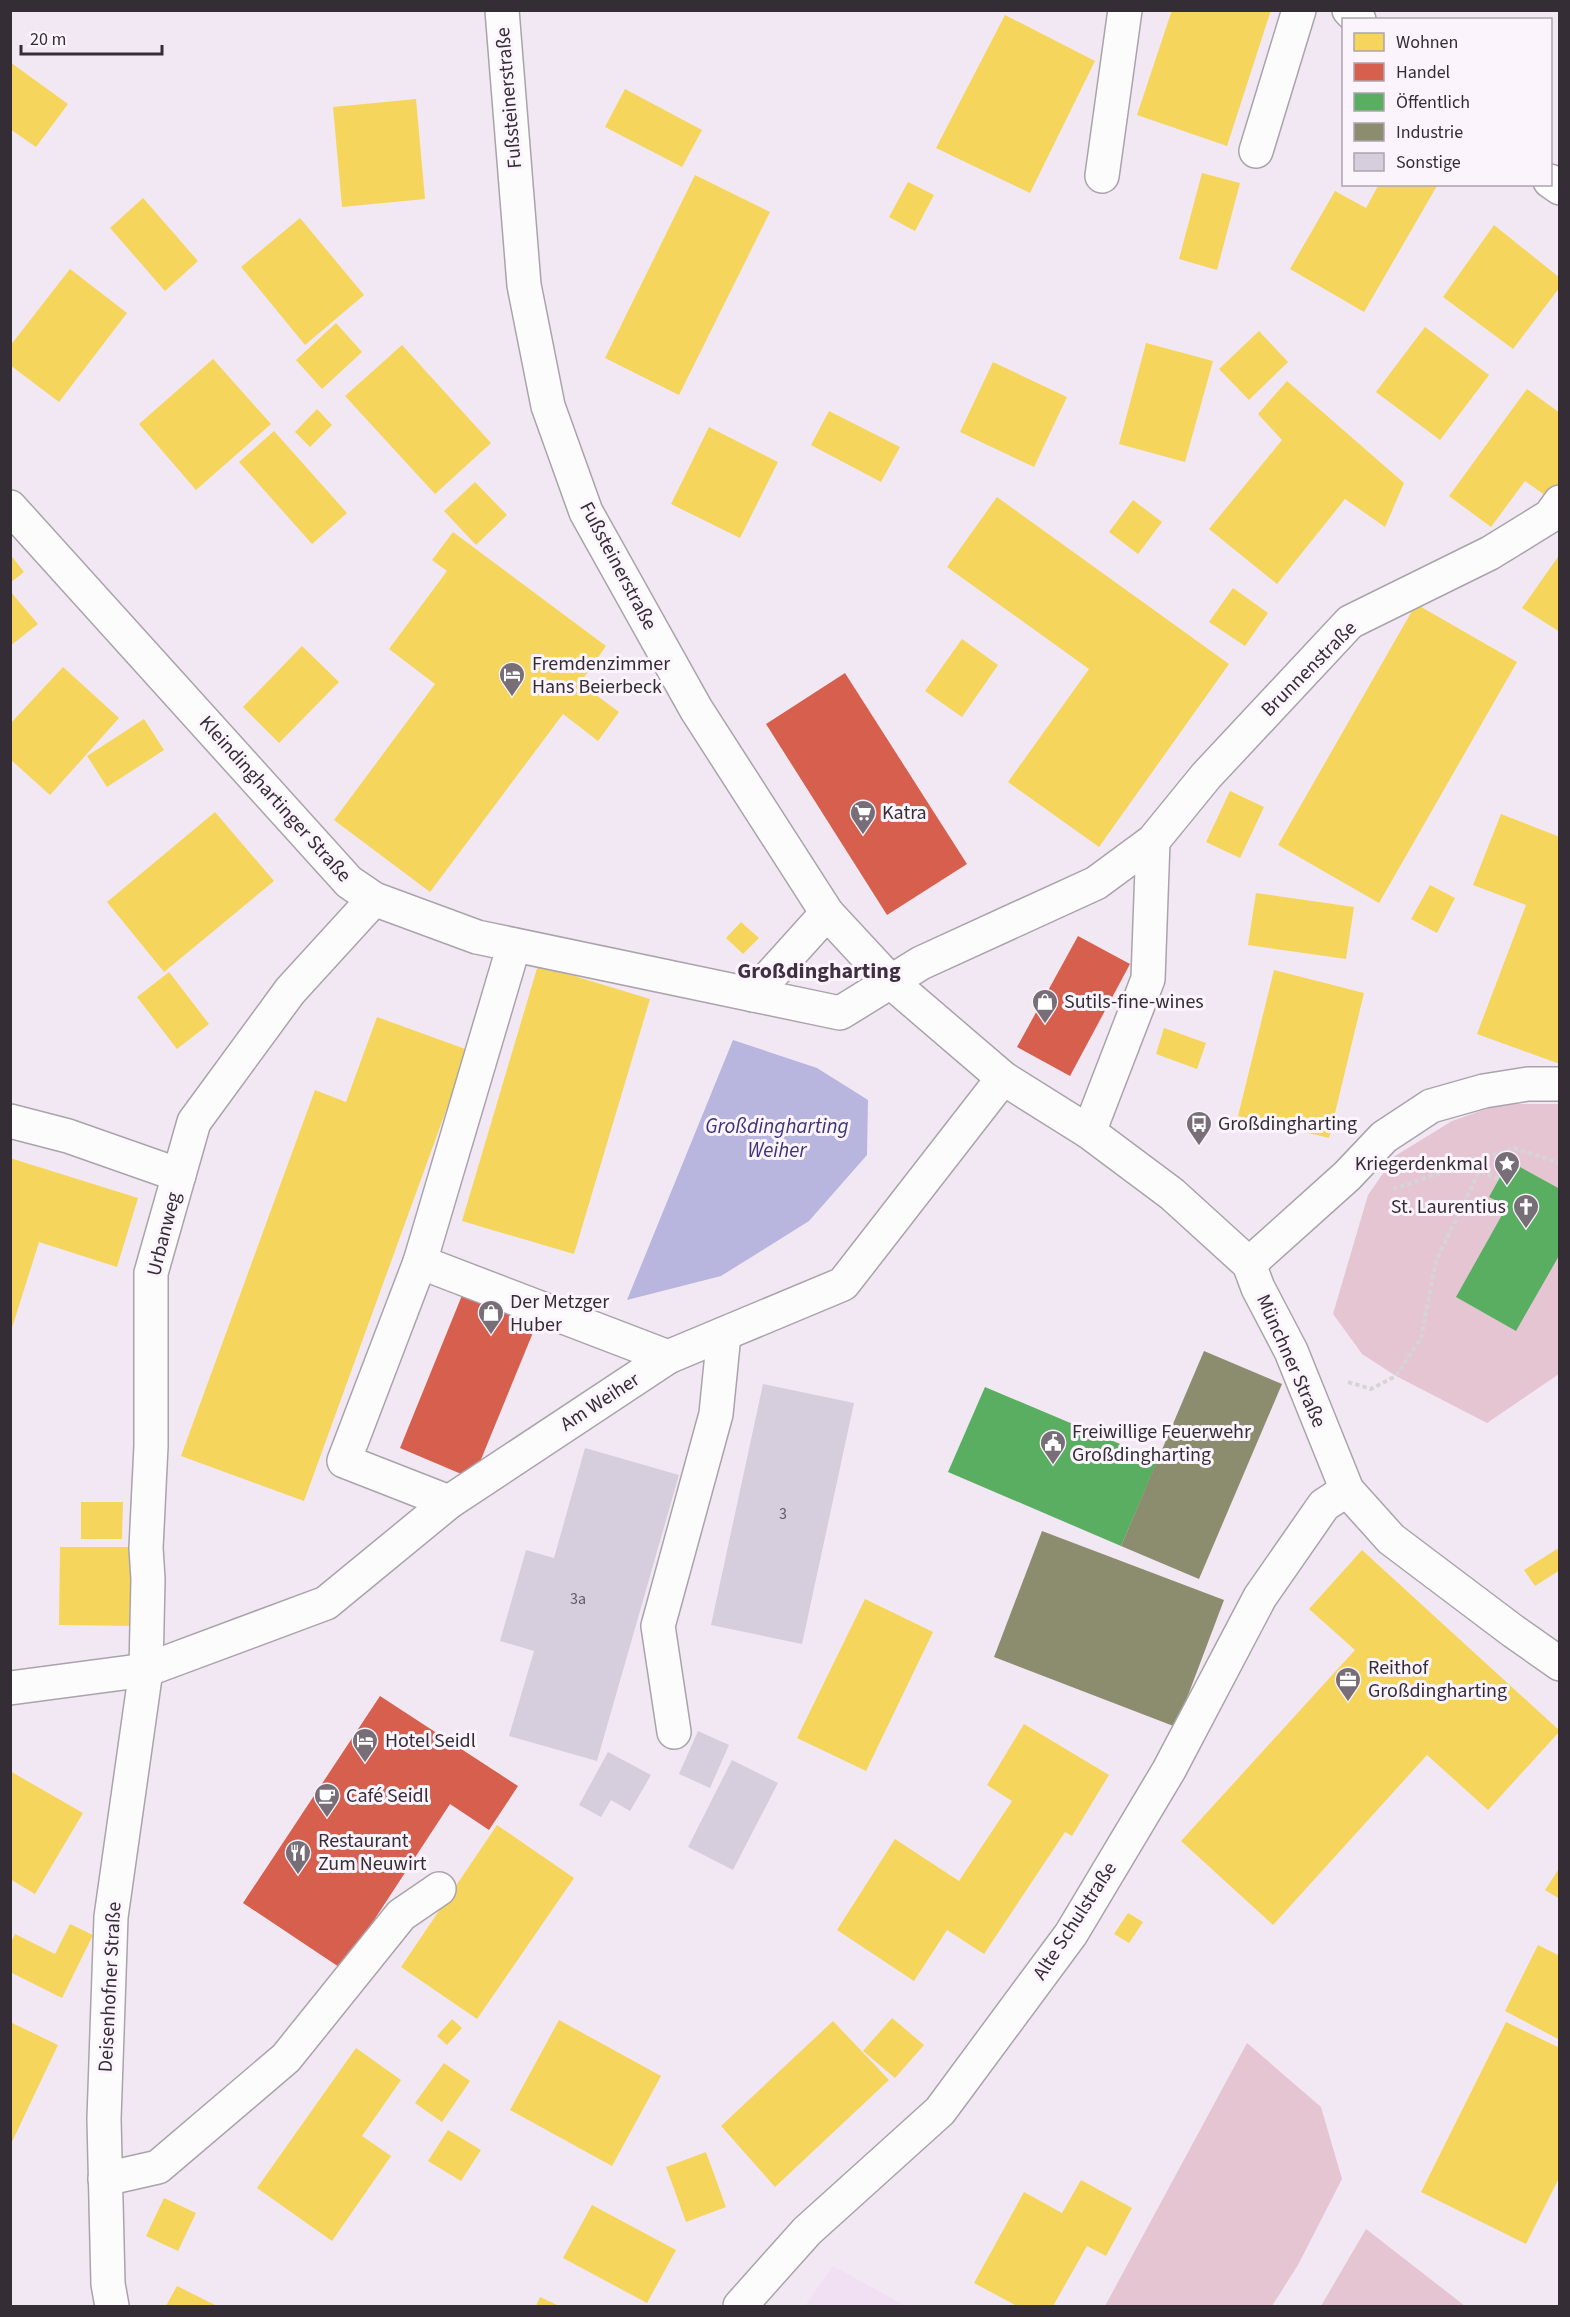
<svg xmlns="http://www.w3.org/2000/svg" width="1570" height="2317" font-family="'Source Sans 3',sans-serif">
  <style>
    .built { fill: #f1e0f4 }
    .green { fill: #e6c5d3 }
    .water { fill: #b8b5de }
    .homes { fill: #f6d55c }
    .shops { fill: #d6604d }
    .public { fill: #5aae61 }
    .industry { fill: #8c8c6e }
    .building { fill: #d6cedc }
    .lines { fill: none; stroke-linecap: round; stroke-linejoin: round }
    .minor-casing { stroke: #aaa3ab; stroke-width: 36 }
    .path { stroke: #d7d4d7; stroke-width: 4; stroke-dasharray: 4.5 3; stroke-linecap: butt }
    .minor { stroke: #fdfcfd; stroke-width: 33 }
    .labels { text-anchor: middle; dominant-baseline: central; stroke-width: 6; stroke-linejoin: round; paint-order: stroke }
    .number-label { font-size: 16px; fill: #625a64 }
    .street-label { font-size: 20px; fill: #352d36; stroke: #fcf4fd }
    .poi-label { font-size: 20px; fill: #352d36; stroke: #fcf4fd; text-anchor: start }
    .water-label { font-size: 21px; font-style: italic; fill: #3b3476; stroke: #fcf4fd }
    .quarter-label { font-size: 22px; font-weight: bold; fill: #3e3041; stroke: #fcf4fd }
  </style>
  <rect width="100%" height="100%" fill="#f2e8f3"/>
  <polygon class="built" points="833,2266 906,2306 805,2306"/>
  <g class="green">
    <polygon points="1500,1104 1559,1104 1559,1374 1487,1423 1396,1376 1362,1354 1333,1314 1368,1195 1395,1156 1452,1121"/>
    <polygon points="1247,2043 1321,2107 1342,2179 1298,2265 1272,2306 1105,2306"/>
    <polygon points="1366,2229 1465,2306 1321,2306"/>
  </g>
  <polygon class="water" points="733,1040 817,1068 868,1100 867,1155 809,1221 721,1276 627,1300"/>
  <g class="homes">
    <polygon points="1172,10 1271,10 1227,146 1137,115"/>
    <polygon points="1005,15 1095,61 1030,193 936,148"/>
    <polygon points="10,62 68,104 36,147 10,129"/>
    <polygon points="625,89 702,130 682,167 605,127"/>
    <polygon points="416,99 425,199 342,207 333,107"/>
    <polygon points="1202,173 1240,183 1217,270 1179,259"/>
    <polygon points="695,175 770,212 679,395 605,358"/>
    <polygon points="908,182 934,195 915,231 889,217"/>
    <polygon points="1379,184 1438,184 1364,312 1290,269 1335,191 1366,208"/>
    <polygon points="143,198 198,261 165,291 110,228"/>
    <polygon points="300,218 364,295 305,345 241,267"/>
    <polygon points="1494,225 1560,278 1560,287 1513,349 1443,297"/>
    <polygon points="70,269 127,313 59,402 10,365 10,346"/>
    <polygon points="336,323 362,352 322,389 296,360"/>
    <polygon points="1425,327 1489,375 1440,440 1376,392"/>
    <polygon points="1259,331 1288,362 1249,400 1219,369"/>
    <polygon points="1146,343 1213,361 1185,462 1119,444"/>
    <polygon points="402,345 491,443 435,494 345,396"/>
    <polygon points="213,359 271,424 196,490 139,424"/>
    <polygon points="993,362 1067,397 1034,467 960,432"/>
    <polygon points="1287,381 1404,483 1385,527 1345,499 1277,584 1209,529 1282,440 1258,414"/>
    <polygon points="1527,389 1560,413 1560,484 1549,498 1525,481 1491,527 1449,496"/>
    <polygon points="317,409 332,425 310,447 295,432"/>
    <polygon points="829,411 900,447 881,482 811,445"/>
    <polygon points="709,427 778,462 740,538 671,504"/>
    <polygon points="274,431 347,513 312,544 239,462"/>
    <polygon points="475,482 507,515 476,545 444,511"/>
    <polygon points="997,497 1229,664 1099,847 1008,782 1089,669 947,567"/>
    <polygon points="1133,500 1162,522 1138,554 1109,532"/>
    <polygon points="453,532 606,646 580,683 619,712 598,741 563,714 430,892 334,820 435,684 389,649 447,571 432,560"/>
    <polygon points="10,554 24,572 10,583"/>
    <polygon points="1560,554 1560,632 1522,608"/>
    <polygon points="1233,588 1268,613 1245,646 1209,622"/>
    <polygon points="10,591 38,624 10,646"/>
    <polygon points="1416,604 1517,662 1379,903 1278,845"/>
    <polygon points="962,639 998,665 962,717 925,691"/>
    <polygon points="302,646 339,682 279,743 243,707"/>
    <polygon points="63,667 119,718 50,795 10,759 10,724"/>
    <polygon points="144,719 164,750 107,787 87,756"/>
    <polygon points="1230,791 1264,807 1240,858 1206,842"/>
    <polygon points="215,812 274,881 164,972 107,902"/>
    <polygon points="1501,814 1560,837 1560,1064 1477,1034 1526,905 1473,885"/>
    <polygon points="1430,885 1455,898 1437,933 1411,919"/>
    <polygon points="1256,893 1354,907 1346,959 1248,945"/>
    <polygon points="741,922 759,938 743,954 726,938"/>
    <polygon points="538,965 650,999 574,1254 462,1221"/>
    <polygon points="1274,970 1364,993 1329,1138 1238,1116"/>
    <polygon points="169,972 209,1024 177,1049 137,997"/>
    <polygon points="377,1017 468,1050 304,1501 181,1456 315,1090 346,1102"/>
    <polygon points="1164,1028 1206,1043 1197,1069 1156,1054"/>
    <polygon points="10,1158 138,1198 117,1267 39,1242 11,1331"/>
    <polygon points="81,1502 123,1502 122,1539 81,1539"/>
    <polygon points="60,1547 137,1547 137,1626 59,1625"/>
    <polygon points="1557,1549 1560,1553 1560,1570 1535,1586 1524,1570"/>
    <polygon points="1362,1550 1560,1731 1488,1810 1427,1755 1273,1925 1181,1841 1355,1650 1309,1609"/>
    <polygon points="865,1599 933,1632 866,1771 797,1738"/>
    <polygon points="1024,1724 1109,1775 1072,1836 1065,1832 984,1954 947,1930 914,1981 837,1930 895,1839 959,1881 1012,1801 987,1785"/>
    <polygon points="10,1771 83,1813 35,1894 10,1879"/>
    <polygon points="497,1825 574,1878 477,2019 401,1967"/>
    <polygon points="1560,1867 1560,1899 1545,1890"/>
    <polygon points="1128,1913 1143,1922 1129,1943 1114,1934"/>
    <polygon points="70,1924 93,1935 62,1998 10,1972 10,1944 15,1934 55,1954"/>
    <polygon points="1538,1945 1560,1956 1560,2040 1505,2011"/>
    <polygon points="892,2018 924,2045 895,2078 863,2051"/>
    <polygon points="452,2019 462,2028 447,2045 437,2036"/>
    <polygon points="559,2020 661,2076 612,2166 510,2110"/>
    <polygon points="833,2021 889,2080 775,2187 721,2126"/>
    <polygon points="10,2022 58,2045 10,2146"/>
    <polygon points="1506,2022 1560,2048 1560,2176 1526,2244 1421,2192"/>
    <polygon points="356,2048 401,2080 362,2136 391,2156 332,2241 257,2188"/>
    <polygon points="444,2063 470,2081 442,2122 415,2103"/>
    <polygon points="448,2130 481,2150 461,2181 428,2161"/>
    <polygon points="706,2152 726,2207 686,2222 666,2167"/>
    <polygon points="1081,2180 1132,2208 1106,2256 1087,2246 1053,2306 1017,2306 974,2283 1024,2192 1062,2213"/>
    <polygon points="164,2198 196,2213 178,2251 146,2236"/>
    <polygon points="592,2205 676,2250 647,2303 563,2258"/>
    <polygon points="177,2286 217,2306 166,2306"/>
    <polygon points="540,2297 559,2306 536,2306"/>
  </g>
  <g class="shops">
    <polygon points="845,673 967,864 887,915 766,724"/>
    <polygon points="1078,936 1130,964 1070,1076 1017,1047"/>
    <polygon points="467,1283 541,1313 473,1479 400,1448"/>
    <polygon points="380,1696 518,1786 489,1830 450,1804 342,1969 243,1903"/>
  </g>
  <g class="public">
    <polygon points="1509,1161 1560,1189 1560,1254 1516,1331 1456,1297 1507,1206 1489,1197"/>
    <polygon points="985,1387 1158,1460 1121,1546 948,1472"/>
  </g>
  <g class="industry">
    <polygon points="1204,1351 1282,1384 1199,1579 1121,1546"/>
    <polygon points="1042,1531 1224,1600 1176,1727 994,1657"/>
  </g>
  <g class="building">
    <polygon points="763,1384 854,1403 802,1644 711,1625"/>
    <polygon points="585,1448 679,1475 597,1761 509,1736 534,1651 500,1641 526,1550 554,1558"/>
    <polygon points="698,1731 729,1745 710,1788 679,1774"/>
    <polygon points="608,1752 651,1775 630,1811 611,1800 601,1817 579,1805"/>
    <polygon points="732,1760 778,1783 733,1870 688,1847"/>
  </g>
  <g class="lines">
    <defs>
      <g id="minor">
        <polyline points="502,10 524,285 548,406 586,512 696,709 827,913 891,982 1003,1078 1089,1132 1172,1194 1249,1264 1258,1288 1291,1351 1347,1490 1391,1539 1513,1631 1560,1664"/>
        <polyline points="1349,10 1359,20"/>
        <polyline points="1256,151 1299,10"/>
        <polyline points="1102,176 1125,10"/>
        <polyline points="1550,181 1560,188"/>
        <polyline points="10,507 349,882 374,899 477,937 840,1013 921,963 1096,883 1153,841 1206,776 1350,622 1490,553 1550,516 1560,502"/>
        <polyline points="753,995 827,913"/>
        <polyline points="10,1121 68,1136 179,1175"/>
        <polyline points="1089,1132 1148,979 1153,841"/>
        <polyline points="420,1262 514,945"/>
        <polyline points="1249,1264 1347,1176 1384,1137 1431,1106 1484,1091 1528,1084 1560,1084"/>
        <polyline points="449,1502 344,1461 420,1262 668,1357"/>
        <polyline points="10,1688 146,1670 326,1603 449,1502 668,1357 843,1284 1003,1078"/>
        <polyline points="674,1732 658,1626 716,1414 724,1334"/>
        <polyline points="105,2179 158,2167 286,2058 401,1915 439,1889"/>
        <polyline points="112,2306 108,2284 104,2119 111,1917 146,1670 148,1579 146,1548 151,1446 151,1273 194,1122 290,991 374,899"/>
        <polyline points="740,2306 807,2231 940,2111 1071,1934 1169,1770 1260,1597 1324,1505 1347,1490"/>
      </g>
    </defs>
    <use href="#minor" class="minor-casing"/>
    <g class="path">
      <polyline points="1481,1171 1499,1179"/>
      <polyline points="1393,1189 1514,1148 1560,1163"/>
      <polyline points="1348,1382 1371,1389 1396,1376 1421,1338 1436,1261 1485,1159"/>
    </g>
    <use href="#minor" class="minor"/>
  </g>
  <defs>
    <symbol id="hotel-pin" viewBox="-11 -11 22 30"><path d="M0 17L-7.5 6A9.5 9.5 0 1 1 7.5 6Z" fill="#776e78" stroke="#fcf4fd"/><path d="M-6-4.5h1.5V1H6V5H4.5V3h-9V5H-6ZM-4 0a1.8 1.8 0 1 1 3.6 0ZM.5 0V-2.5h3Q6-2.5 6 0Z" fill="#fff"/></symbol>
    <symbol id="supermarket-pin" viewBox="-11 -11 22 30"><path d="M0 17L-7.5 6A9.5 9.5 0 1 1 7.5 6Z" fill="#776e78" stroke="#fcf4fd"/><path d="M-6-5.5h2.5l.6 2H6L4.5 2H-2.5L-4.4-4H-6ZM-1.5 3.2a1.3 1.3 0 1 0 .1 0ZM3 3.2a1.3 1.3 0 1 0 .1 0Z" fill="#fff"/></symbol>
    <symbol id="shop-pin" viewBox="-11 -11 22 30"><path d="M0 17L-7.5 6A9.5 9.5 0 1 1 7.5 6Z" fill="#776e78" stroke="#fcf4fd"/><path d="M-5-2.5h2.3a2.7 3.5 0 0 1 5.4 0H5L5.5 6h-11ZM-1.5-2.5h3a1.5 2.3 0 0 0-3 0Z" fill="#fff"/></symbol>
    <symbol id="bus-pin" viewBox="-11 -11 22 30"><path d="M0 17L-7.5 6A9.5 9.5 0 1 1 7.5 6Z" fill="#776e78" stroke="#fcf4fd"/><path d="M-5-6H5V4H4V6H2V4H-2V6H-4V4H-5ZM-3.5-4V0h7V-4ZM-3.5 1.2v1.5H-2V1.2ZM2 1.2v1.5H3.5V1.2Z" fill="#fff"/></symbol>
    <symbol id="sight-pin" viewBox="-11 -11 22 30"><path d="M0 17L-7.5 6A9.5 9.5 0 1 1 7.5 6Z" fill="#776e78" stroke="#fcf4fd"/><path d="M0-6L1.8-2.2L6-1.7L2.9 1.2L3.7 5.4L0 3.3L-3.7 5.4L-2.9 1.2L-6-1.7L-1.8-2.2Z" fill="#fff"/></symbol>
    <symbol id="church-pin" viewBox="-11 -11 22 30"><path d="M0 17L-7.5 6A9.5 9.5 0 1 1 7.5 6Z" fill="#776e78" stroke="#fcf4fd"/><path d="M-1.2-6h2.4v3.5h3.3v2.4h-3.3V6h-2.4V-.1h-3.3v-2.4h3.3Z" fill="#fff"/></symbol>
    <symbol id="civic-pin" viewBox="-11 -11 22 30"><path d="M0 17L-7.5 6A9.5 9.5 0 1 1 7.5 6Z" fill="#776e78" stroke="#fcf4fd"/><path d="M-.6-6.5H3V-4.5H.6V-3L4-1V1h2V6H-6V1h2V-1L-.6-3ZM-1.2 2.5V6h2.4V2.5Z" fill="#fff"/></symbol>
    <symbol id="office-pin" viewBox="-11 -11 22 30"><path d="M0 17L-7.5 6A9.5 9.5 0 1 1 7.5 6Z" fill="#776e78" stroke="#fcf4fd"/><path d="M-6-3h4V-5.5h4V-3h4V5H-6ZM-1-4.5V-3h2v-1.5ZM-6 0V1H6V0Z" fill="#fff"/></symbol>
    <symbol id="cafe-pin" viewBox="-11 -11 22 30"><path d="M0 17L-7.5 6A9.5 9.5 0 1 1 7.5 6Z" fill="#776e78" stroke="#fcf4fd"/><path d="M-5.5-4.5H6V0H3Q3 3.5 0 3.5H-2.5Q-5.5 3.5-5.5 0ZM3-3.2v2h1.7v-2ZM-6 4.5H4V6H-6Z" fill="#fff"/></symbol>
    <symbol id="restaurant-pin" viewBox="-11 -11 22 30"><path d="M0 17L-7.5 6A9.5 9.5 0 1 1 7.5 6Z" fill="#776e78" stroke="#fcf4fd"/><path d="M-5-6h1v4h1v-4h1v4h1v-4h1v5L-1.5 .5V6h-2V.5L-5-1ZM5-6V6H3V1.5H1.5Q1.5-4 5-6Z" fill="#fff"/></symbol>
  </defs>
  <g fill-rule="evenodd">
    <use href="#hotel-pin" x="497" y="660" width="30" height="40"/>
    <use href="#supermarket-pin" x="848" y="798" width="30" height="40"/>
    <use href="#shop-pin" x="1030" y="987" width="30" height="40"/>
    <use href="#bus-pin" x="1184" y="1109" width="30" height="40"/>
    <use href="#sight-pin" x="1492" y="1149" width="30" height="40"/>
    <use href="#church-pin" x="1511" y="1192" width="30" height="40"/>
    <use href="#shop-pin" x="476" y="1298" width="30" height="40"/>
    <use href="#civic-pin" x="1038" y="1428" width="30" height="40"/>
    <use href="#office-pin" x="1333" y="1665" width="30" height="40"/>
    <use href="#hotel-pin" x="350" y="1726" width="30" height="40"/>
    <use href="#cafe-pin" x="312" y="1781" width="30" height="40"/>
    <use href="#restaurant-pin" x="283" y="1838" width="30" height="40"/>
  </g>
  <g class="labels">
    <g class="number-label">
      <text x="783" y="1514">3</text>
      <text x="578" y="1599">3a</text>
    </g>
    <g class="street-label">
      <text transform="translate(509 98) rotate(-95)">Fußsteinerstraße</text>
      <text transform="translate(618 566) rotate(62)">Fußsteinerstraße</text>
      <text transform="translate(1309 669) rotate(-45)">Brunnenstraße</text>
      <text transform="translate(275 799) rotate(48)">Kleindinghartinger Straße</text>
      <text transform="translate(164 1234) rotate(-76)">Urbanweg</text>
      <text transform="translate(1291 1361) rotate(66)">Münchner Straße</text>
      <text transform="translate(600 1402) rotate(-33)">Am Weiher</text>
      <text transform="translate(1075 1921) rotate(-57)">Alte Schulstraße</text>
      <text transform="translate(110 1987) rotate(-87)">Deisenhofner Straße</text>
    </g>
    <g class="poi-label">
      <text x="532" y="664">Fremdenzimmer<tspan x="532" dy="23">Hans Beierbeck</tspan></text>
      <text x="882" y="813">Katra</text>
      <text x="1064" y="1002">Sutils-fine-wines</text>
      <text x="1218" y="1124">Großdingharting</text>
      <text x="1488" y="1164" text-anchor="end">Kriegerdenkmal</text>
      <text x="1506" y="1207" text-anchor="end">St. Laurentius</text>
      <text x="510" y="1302">Der Metzger<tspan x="510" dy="23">Huber</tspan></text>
      <text x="1072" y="1432">Freiwillige Feuerwehr<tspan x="1072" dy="23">Großdingharting</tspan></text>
      <text x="1368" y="1668">Reithof<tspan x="1368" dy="23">Großdingharting</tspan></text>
      <text x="385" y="1741">Hotel Seidl</text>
      <text x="346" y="1796">Café Seidl</text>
      <text x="318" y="1841">Restaurant<tspan x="318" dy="23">Zum Neuwirt</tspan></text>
    </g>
    <g class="water-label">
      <text x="777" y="1126">Großdingharting<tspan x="777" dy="24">Weiher</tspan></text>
    </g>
    <g class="quarter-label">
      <text x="819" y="971">Großdingharting</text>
    </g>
  </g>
  <rect width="1570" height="2317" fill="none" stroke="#352d36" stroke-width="24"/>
  <rect x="1342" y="18" width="210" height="168" fill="#fcf4fd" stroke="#aca4ad" stroke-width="1.5"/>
  <rect x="1354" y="33" width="30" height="18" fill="#f6d55c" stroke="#aca4ad" stroke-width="1.5"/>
  <text x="1396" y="48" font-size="18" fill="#352d36">Wohnen</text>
  <rect x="1354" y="63" width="30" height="18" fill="#d6604d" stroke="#aca4ad" stroke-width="1.5"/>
  <text x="1396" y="78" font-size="18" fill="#352d36">Handel</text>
  <rect x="1354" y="93" width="30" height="18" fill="#5aae61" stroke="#aca4ad" stroke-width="1.5"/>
  <text x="1396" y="108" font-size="18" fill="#352d36">Öffentlich</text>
  <rect x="1354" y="123" width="30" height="18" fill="#8c8c6e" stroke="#aca4ad" stroke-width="1.5"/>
  <text x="1396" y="138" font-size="18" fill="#352d36">Industrie</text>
  <rect x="1354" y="153" width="30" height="18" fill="#d6cedc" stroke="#aca4ad" stroke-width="1.5"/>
  <text x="1396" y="168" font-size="18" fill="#352d36">Sonstige</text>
  <path d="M21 45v9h141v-9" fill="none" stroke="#352d36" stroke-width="3"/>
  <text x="30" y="45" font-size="18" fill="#352d36" stroke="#fcf4fd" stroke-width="4.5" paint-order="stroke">20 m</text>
</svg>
